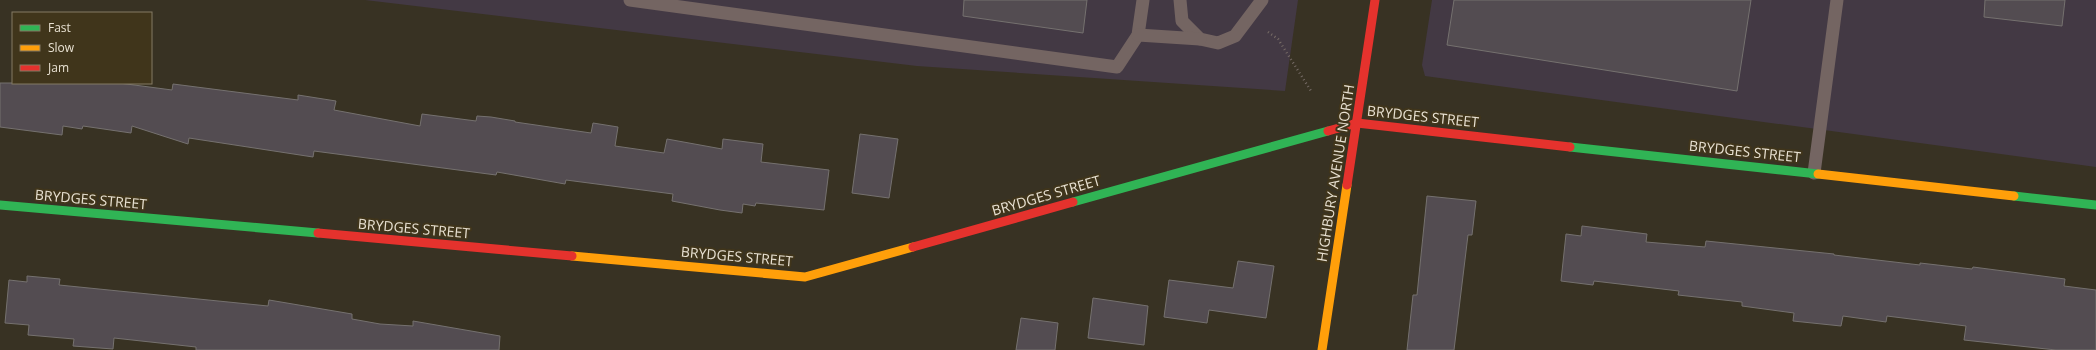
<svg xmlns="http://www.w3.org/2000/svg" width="2096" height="350" font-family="'Open Sans',sans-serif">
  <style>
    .industrial { fill: #433944 }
    .building { fill: #534c51; stroke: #75716f }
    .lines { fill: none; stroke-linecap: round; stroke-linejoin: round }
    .path { stroke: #766b66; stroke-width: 2.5; stroke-dasharray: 1 3; stroke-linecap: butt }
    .lane { stroke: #746562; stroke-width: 13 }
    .fast { stroke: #30b455; stroke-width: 9 }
    .slow { stroke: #ff9f0a; stroke-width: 9 }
    .jam { stroke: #e5322d; stroke-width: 9 }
    .labels { text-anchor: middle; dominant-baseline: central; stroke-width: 4; stroke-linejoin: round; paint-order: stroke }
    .street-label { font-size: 14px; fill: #e8e1d2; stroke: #40351b }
  </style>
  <rect width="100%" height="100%" fill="#383223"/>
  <g class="industrial">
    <polygon points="365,0 1298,0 1285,91 917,66"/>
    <polygon points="1432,0 2096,0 2096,167 1425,76 1422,65"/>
  </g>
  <g class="building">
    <polygon points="964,0 1087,0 1083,33 963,16"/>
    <polygon points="1454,0 1751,0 1737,91 1447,45"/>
    <polygon points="1985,0 2065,0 2062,26 1984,17"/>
    <polygon points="0,83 119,83 172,90 173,84 298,100 298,95 336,101 334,110 420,126 422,114 476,121 477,116 491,117 515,121 515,122 591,133 593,123 618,127 615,146 664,153 667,139 722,149 723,139 763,144 761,162 829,170 824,210 756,203 755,206 743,204 742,213 720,210 672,201 673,194 566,180 565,184 497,172 496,175 314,151 313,157 189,138 188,144 132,126 131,133 83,126 82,129 63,126 62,135 0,127"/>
    <polygon points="860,134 898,139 889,198 852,193"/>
    <polygon points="1427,196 1476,201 1472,235 1468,235 1454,350 1407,350 1413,295 1417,295"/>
    <polygon points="1582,226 1647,234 1646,242 1705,247 1706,241 1834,254 1834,255 1920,265 1920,263 1972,269 1973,267 2065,279 2064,286 2096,290 2096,350 2056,350 1964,340 1966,326 1887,316 1886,322 1843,316 1841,326 1793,321 1794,313 1742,306 1742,302 1678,295 1679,291 1594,281 1593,285 1561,281 1566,234 1581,236"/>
    <polygon points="1238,261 1274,266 1266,318 1209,310 1207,323 1164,317 1169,280 1233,288"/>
    <polygon points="27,276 60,279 59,285 268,306 269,300 352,314 352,319 380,324 413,326 413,321 500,336 499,350 196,350 196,347 114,338 113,349 73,346 74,339 28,335 29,325 5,323 9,280 27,282"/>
    <polygon points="1093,298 1148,306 1144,345 1088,338"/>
    <polygon points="1021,318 1058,323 1055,350 1016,350"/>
  </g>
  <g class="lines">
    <polyline class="path" points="1268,32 1278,39 1311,91"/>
    <g class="lane">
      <polyline points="630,0 1117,67 1138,35 1143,0"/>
      <polyline points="1180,0 1182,21 1200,39 1218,43 1235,36 1262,0"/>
      <polyline points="1138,35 1200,39"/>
      <polyline points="1814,173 1837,0"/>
    </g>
    <g class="fast">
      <polyline points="1570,147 1818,174"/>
      <polyline points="2014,196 2096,205"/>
      <polyline points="1073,202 1328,131"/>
      <polyline points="0,205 318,233"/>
    </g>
    <g class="slow">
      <polyline points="1818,174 2014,196"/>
      <polyline points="572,256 805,277 913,247"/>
      <polyline points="1322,350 1347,185"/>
    </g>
    <g class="jam">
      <polyline points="1328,131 1357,123 1570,147"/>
      <polyline points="1347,185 1375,0"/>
      <polyline points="318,233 572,256"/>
      <polyline points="913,247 1073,202"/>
    </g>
  </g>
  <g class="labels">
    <g class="street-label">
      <text transform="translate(1423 116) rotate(6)">BRYDGES STREET</text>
      <text transform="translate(1745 151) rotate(6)">BRYDGES STREET</text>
      <text transform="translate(1335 173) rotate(-81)">HIGHBURY AVENUE NORTH</text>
      <text transform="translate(1046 195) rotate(-16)">BRYDGES STREET</text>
      <text transform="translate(91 199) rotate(5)">BRYDGES STREET</text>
      <text transform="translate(414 228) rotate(5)">BRYDGES STREET</text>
      <text transform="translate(737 256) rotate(5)">BRYDGES STREET</text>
    </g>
  </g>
  <rect x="12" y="12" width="140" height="72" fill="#40351b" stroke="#837a64"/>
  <rect x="20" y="25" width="20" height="6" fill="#30b455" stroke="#837a64"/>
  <text x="48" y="32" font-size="12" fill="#e8e1d2">Fast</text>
  <rect x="20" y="45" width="20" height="6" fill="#ff9f0a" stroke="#837a64"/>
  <text x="48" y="52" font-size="12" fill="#e8e1d2">Slow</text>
  <rect x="20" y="65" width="20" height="6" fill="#e5322d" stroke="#837a64"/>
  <text x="48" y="72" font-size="12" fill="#e8e1d2">Jam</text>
</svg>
